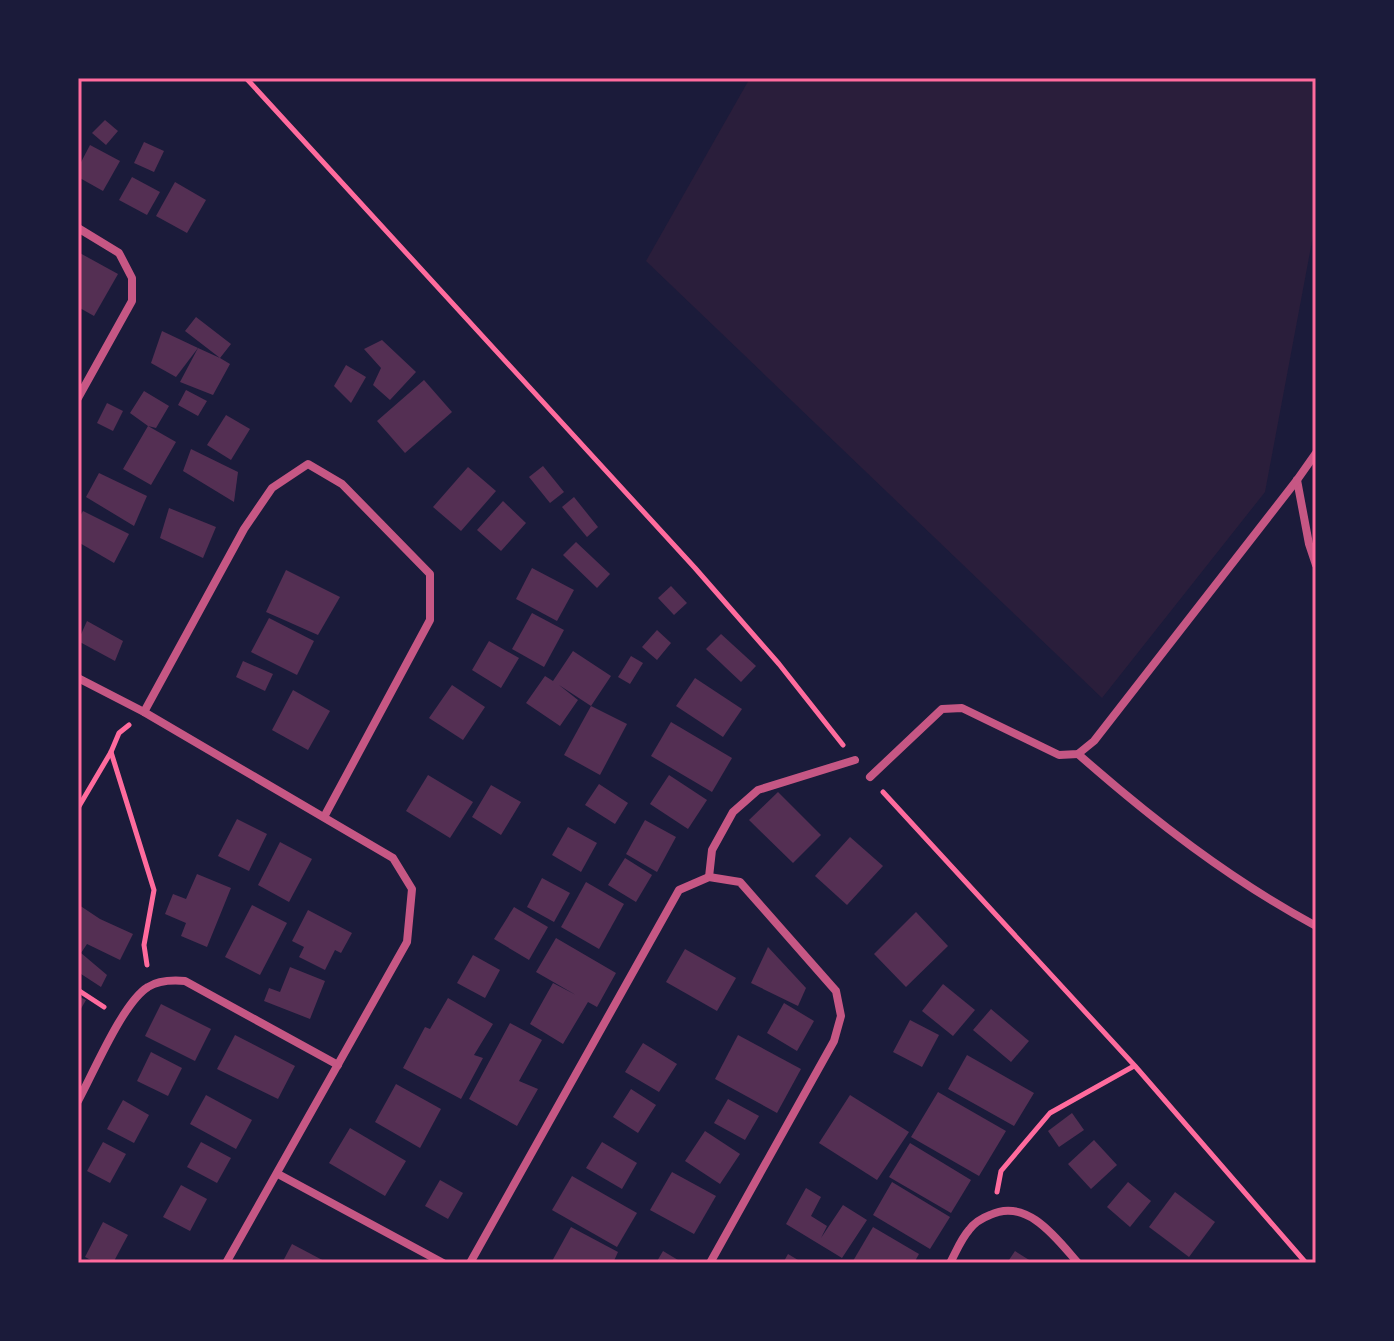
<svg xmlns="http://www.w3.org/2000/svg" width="1394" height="1341" font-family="Commissioner,sans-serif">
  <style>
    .green { fill: #2a1e3b }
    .building { fill: #542f53 }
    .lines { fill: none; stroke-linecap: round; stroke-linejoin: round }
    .path { stroke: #ff6b9d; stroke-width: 5 }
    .minor { stroke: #c65784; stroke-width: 8 }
    .neatline { fill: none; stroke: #ff6b9d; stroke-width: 3 }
  </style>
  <rect width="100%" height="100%" fill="#1b1b3a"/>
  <polygon class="green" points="750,78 1316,78 1316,220 1265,492 1102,698 646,261"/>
  <g class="building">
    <polygon points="105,120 118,131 106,145 92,133"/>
    <polygon points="144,142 164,151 154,172 134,163"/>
    <polygon points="90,145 120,161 103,191 78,177 78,168"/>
    <polygon points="132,177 160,192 147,215 119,200"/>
    <polygon points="175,182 206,200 187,233 156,216"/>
    <polygon points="78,252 118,274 94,316 78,307"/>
    <polygon points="196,317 231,344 220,358 230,364 213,395 180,382 198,348 220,358 185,331"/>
    <polygon points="162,331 198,348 176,377 151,363"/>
    <polygon points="382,340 416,372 390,400 373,385 381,368 364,349"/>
    <polygon points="346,365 366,377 351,403 334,386"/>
    <polygon points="424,380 452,412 405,453 377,421"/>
    <polygon points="186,390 207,401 198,416 178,405"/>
    <polygon points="144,391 169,406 156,428 148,426 176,442 151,485 123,469 148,426 130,413"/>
    <polygon points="107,403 123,411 113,431 97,423"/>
    <polygon points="226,415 250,429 231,460 207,445"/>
    <polygon points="191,449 238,472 234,502 183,471"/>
    <polygon points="543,466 564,492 550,503 529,477"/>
    <polygon points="468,467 496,491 461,531 433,507"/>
    <polygon points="99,473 147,496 134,526 86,497"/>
    <polygon points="574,497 598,527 587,537 562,507"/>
    <polygon points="503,501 526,523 501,551 477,530"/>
    <polygon points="169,508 216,527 203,558 160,538"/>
    <polygon points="83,511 129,534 114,563 78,542 78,520"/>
    <polygon points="576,542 610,574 597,588 563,555"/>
    <polygon points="532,568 574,590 557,621 516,599"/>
    <polygon points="286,570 340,597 318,635 266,612"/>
    <polygon points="671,586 687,603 674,615 658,598"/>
    <polygon points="532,613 564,630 544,667 512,649"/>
    <polygon points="269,618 314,641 297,675 251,652"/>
    <polygon points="87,621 123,641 115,661 78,641"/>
    <polygon points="657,630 671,643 657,660 642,647"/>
    <polygon points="721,634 756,666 741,682 706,649"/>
    <polygon points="489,641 519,658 501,688 472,670"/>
    <polygon points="573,651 611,676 591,706 559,685 578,700 560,726 526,703 545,676 553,681"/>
    <polygon points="631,656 643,663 630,684 618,677"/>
    <polygon points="243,661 273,674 265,691 236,677"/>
    <polygon points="695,678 742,709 723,737 676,706"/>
    <polygon points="452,685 485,707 463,740 429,718"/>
    <polygon points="293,690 330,711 308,750 272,730"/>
    <polygon points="591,706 627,724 600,775 564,755"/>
    <polygon points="671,722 732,758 712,792 651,756"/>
    <polygon points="428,775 473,802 450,838 406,811"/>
    <polygon points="669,775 707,800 688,829 650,804"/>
    <polygon points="599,784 628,803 615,824 585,805"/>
    <polygon points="491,785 521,802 501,835 472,817"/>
    <polygon points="778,792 821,835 793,863 749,820"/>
    <polygon points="237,819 267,834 249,871 218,856"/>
    <polygon points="645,820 676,837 657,872 626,854"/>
    <polygon points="568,827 597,843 581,872 552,855"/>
    <polygon points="850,837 883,866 847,905 815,876"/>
    <polygon points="280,842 312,859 289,902 258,885"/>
    <polygon points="625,858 652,875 636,902 608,885"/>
    <polygon points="197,874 231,888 207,947 181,936 186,923 165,914 173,894 186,899"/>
    <polygon points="542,878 570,893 554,922 527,907"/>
    <polygon points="586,882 624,904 599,949 561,927"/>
    <polygon points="79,905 100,919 133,934 120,960 87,944 81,953 107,975 101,987 78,972"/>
    <polygon points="252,905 287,923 260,975 225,957"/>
    <polygon points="514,907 548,927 529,960 494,939"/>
    <polygon points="308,910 352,933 341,953 335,950 325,970 299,957 304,947 292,941"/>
    <polygon points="916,912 948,946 906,987 874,954"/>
    <polygon points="556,938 616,973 597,1007 588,1002 563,1044 530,1024 553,983 576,995 536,972"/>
    <polygon points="768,947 806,988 798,1006 751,983"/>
    <polygon points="685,949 736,978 717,1011 666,982"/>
    <polygon points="473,955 500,970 485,998 457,983"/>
    <polygon points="290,967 325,981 310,1019 264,1001 269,988 280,992"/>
    <polygon points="943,984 975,1010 953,1036 922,1011"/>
    <polygon points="78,996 86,1000 78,1014"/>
    <polygon points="448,998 493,1024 474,1055 483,1058 461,1099 403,1068 425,1027 430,1029"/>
    <polygon points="784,1003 814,1021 797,1051 767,1033"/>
    <polygon points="161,1004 211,1029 195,1061 145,1036"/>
    <polygon points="991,1009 1029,1041 1011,1062 973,1030"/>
    <polygon points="910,1020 939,1035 922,1067 893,1052"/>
    <polygon points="510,1023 542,1040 519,1081 538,1089 517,1126 469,1099"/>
    <polygon points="235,1035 295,1066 278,1099 217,1069"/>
    <polygon points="738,1035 801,1069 777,1113 715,1079"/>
    <polygon points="643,1043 677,1064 659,1092 625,1072"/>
    <polygon points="151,1052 182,1068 168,1096 137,1081"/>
    <polygon points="967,1055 1034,1093 1014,1126 948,1089"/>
    <polygon points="396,1084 441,1109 420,1148 375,1122"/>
    <polygon points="631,1089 656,1105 638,1133 613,1117"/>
    <polygon points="938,1092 1006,1131 979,1176 911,1137"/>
    <polygon points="206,1095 252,1120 236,1149 190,1124"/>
    <polygon points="850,1095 909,1132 877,1180 819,1143"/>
    <polygon points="728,1099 759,1116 745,1140 714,1123"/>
    <polygon points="123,1100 149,1115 134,1143 107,1129"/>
    <polygon points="1072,1113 1084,1130 1059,1147 1048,1131"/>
    <polygon points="350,1128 406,1161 385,1196 329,1163"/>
    <polygon points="705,1131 740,1154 720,1184 685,1161"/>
    <polygon points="1094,1140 1117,1165 1091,1189 1068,1164"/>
    <polygon points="103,1142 126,1154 110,1183 87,1171"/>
    <polygon points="201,1142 231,1158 217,1183 187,1167"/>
    <polygon points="602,1142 637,1163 622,1189 586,1168"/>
    <polygon points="910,1143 971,1180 951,1213 889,1177"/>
    <polygon points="672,1172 716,1196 694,1234 650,1210"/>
    <polygon points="572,1176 637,1213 617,1247 552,1210"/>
    <polygon points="440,1180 463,1193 448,1219 425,1206"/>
    <polygon points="892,1182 950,1217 930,1249 873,1215"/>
    <polygon points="1128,1182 1151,1201 1130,1227 1107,1207"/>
    <polygon points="181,1185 207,1199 190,1231 163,1217"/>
    <polygon points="806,1188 821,1197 811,1216 827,1226 821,1238 843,1205 867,1220 842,1258 786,1224"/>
    <polygon points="1175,1192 1215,1222 1189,1257 1149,1227"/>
    <polygon points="103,1222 128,1235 113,1263 97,1263 85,1257"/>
    <polygon points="571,1227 618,1252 613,1263 551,1263"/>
    <polygon points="873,1227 919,1254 914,1263 853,1261"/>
    <polygon points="292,1244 328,1263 282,1263"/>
    <polygon points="663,1251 683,1263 656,1263"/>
    <polygon points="1015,1251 1034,1263 1007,1263"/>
    <polygon points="788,1254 803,1263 783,1263"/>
  </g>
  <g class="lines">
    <g class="path">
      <polyline points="246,78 695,568 779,664 843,745"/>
      <polyline points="111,752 154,890 144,945 147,965"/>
      <polyline points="883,792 1135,1066 1306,1263"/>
      <polyline points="78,808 111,752 119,733 129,725"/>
      <polyline points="78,990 104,1007"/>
      <polyline points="997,1192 1001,1171 1050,1113 1134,1066"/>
    </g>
    <g class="minor">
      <polyline points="78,228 119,253 132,278 132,301 78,398"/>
      <polyline points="1297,480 1309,544 1316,565"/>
      <polyline points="78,678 144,712 393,858 412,889 407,942 226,1263"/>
      <polyline points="144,712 244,529 272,488 308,464 342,484 430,574 430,620 324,817"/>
      <path d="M1078 754C1152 819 1229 879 1316 926"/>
      <polyline points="870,777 942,709 962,708 1059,755 1078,754 1094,741 1297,480 1316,453"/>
      <polyline points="709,877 712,850 733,812 758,790 855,760"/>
      <path d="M78 1101C93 1074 123 1002 148 987 159 980 173 980 185 981L338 1065"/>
      <polyline points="278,1174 443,1263"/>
      <polyline points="470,1263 679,890 709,877 740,882 836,991 841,1016 834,1041 710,1263"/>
      <path d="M950 1263C956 1252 961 1239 969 1230 974 1223 982 1218 990 1215 1027 1197 1057 1239 1078 1263"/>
    </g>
  </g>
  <rect width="1394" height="1341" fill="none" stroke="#1b1b3a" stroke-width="160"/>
  <rect x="80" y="80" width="1234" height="1181" class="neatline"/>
</svg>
